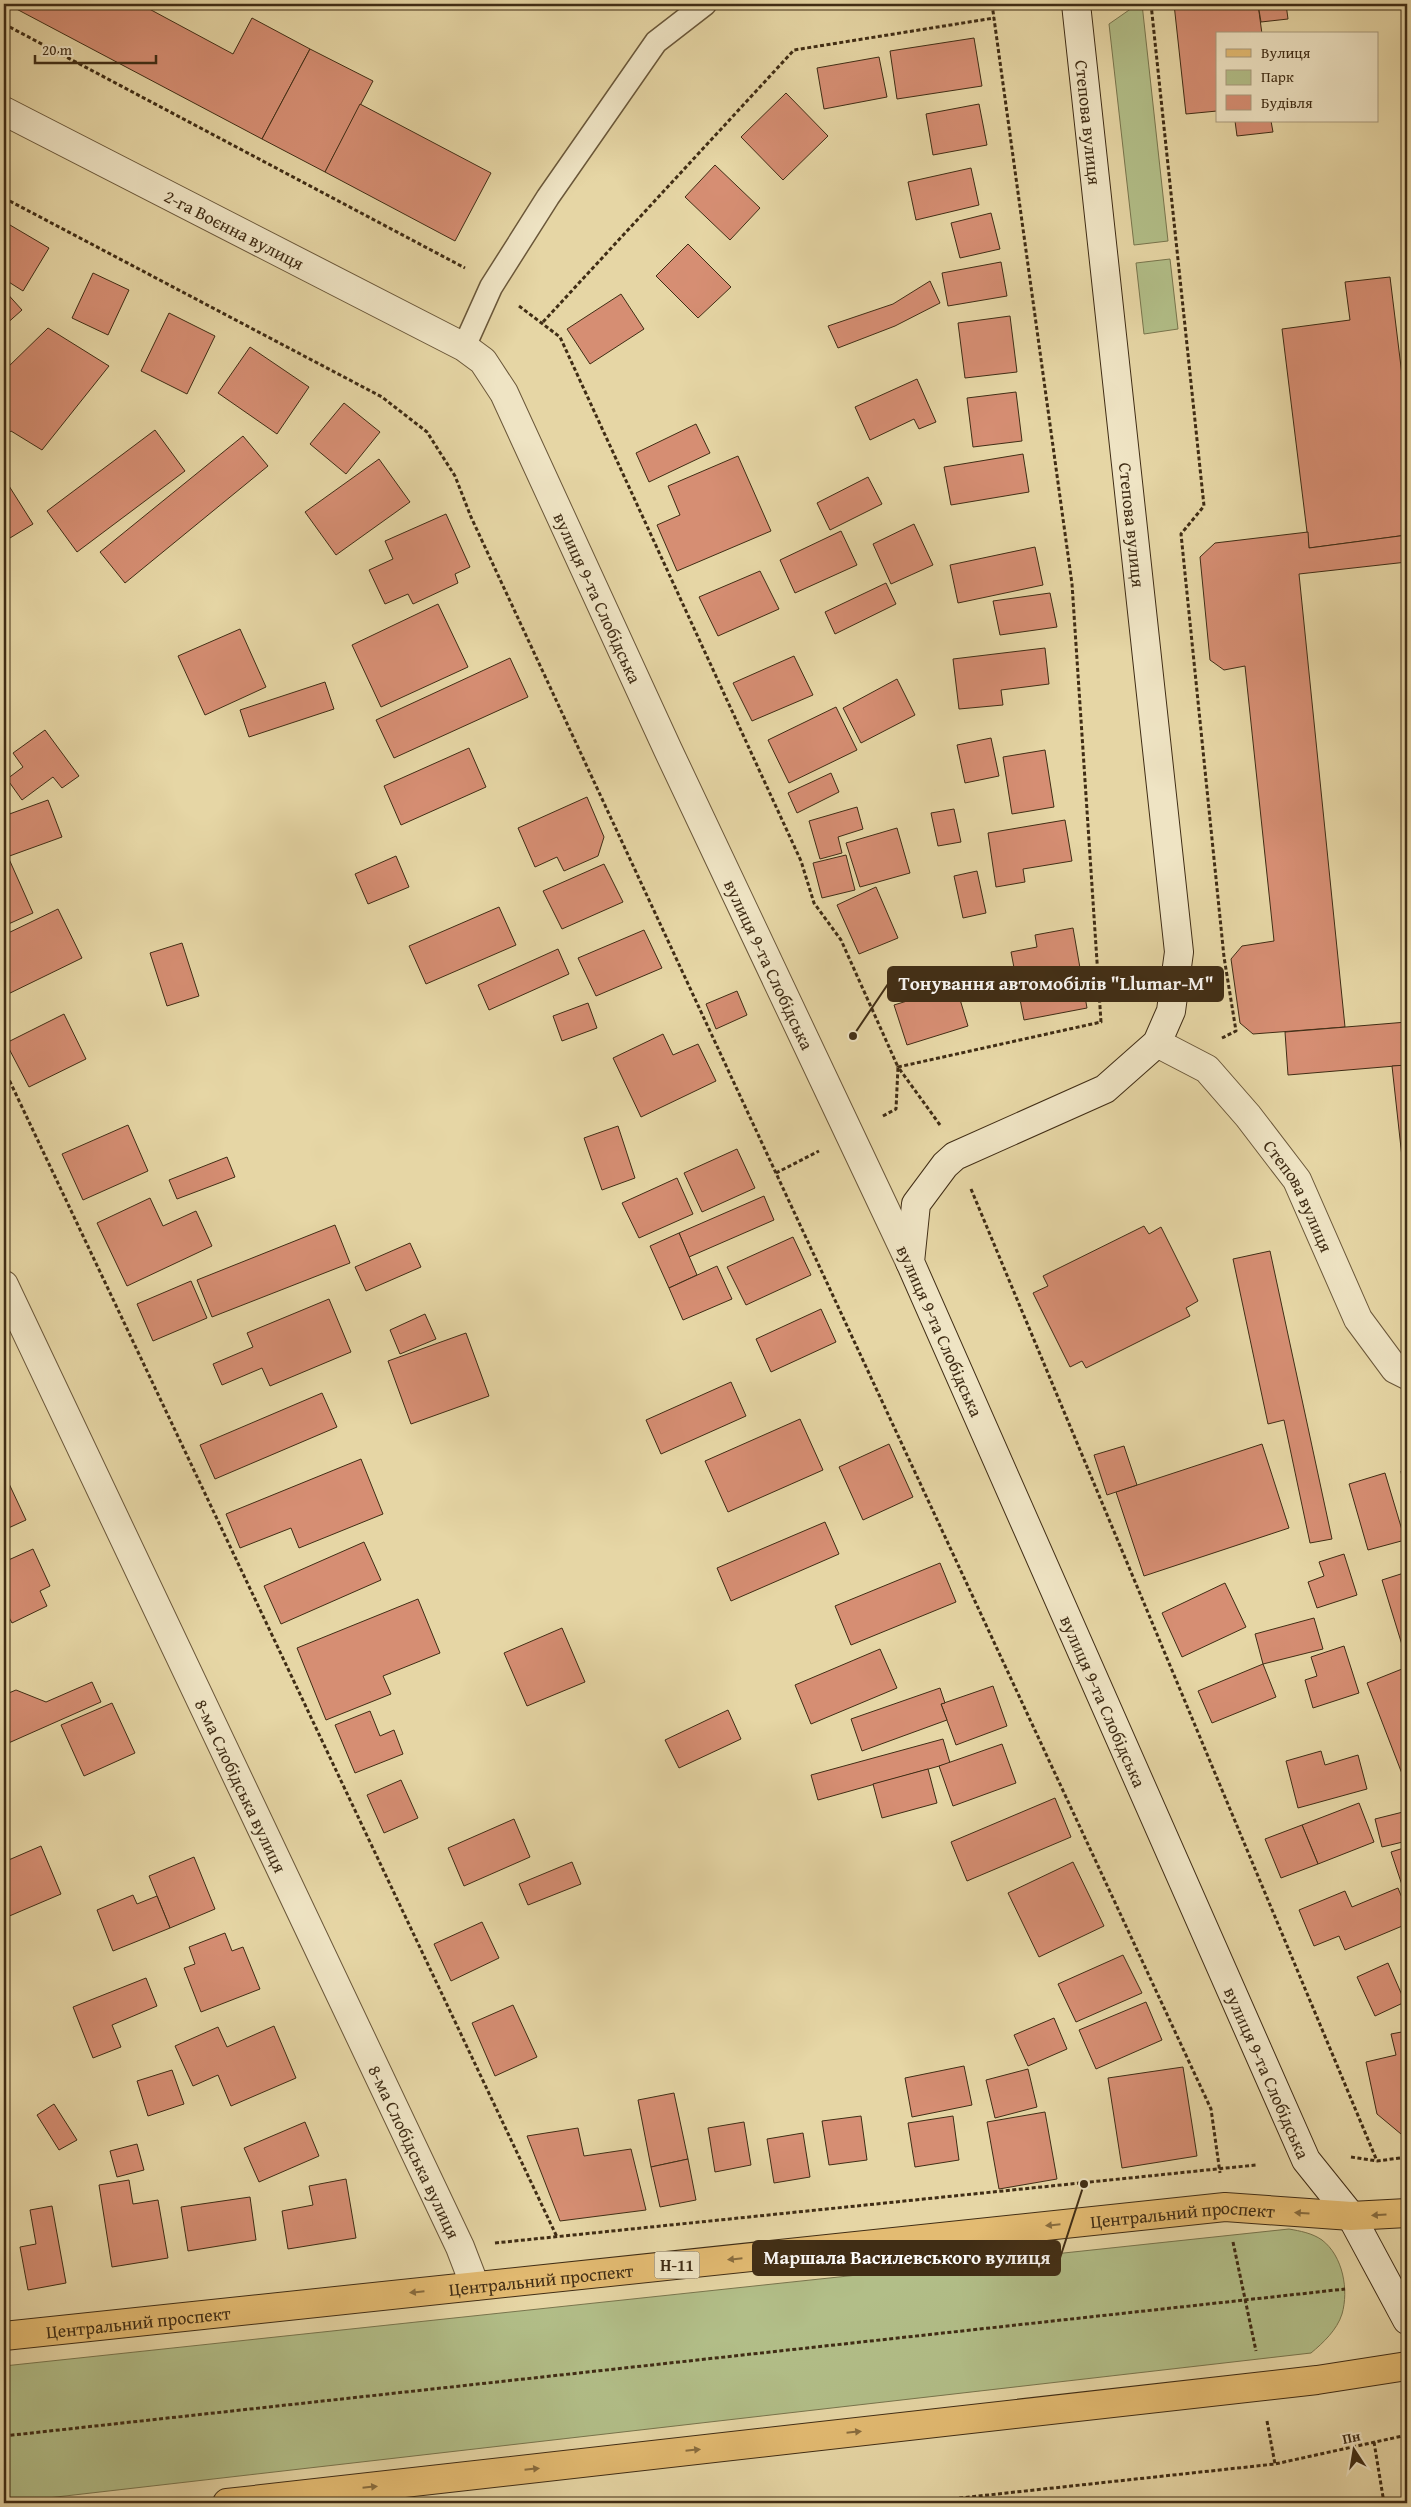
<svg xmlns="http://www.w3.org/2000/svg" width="1411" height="2507" font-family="'Gentium Book Plus',serif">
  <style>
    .green { fill: #b2be88; stroke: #79764e }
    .building { fill: #d68e73; stroke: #402d15 }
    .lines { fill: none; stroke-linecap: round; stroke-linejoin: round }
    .lane-casing { stroke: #6a5739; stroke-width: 25 }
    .street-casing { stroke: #6a5739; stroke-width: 30 }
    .secondary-casing { stroke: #402d15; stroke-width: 30 }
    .primary-casing { stroke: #402d15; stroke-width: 30 }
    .path { stroke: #402d15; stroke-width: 3; stroke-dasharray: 4 2.5; stroke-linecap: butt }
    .lane { stroke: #efe4c4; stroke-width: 22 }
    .street { stroke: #efe4c4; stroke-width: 28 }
    .secondary { stroke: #efe4c4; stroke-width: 28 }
    .primary { stroke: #e3bb72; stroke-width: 28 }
    .oneway { fill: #896d3f }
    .labels { text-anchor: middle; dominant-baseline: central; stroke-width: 4; stroke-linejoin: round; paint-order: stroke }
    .shield { fill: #efe4c4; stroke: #74644a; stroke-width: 1 }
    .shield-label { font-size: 16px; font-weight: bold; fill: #402d15 }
    .street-label { font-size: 18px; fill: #402d15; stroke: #efe4c4 }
    .leader { fill: none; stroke: #402d15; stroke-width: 2 }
    .callout-dot { fill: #402d15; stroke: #efe4c4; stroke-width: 2 }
    .callout { fill: #402d15; stroke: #402d15; stroke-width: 2 }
    .callout-label { font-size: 19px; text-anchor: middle; font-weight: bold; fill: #fff }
  </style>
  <rect width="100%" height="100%" fill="#e6d6a5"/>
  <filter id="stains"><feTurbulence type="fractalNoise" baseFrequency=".004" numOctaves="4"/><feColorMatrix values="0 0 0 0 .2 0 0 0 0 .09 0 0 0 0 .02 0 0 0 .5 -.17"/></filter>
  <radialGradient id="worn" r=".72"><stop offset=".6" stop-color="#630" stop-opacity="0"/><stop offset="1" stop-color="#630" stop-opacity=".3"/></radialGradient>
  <g class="green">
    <polygon points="1132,4 1142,4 1168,241 1134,245 1109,24 1132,8"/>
    <polygon points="1170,259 1178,329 1144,334 1136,263"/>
    <path d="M1289 2229C1300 2231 1312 2233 1322 2240 1343 2256 1349 2290 1342 2314 1337 2330 1323 2343 1311 2353L4 2503V2366Z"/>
  </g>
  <g class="building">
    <polygon points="7,4 140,4 233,54 252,18 310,49 262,139"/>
    <polygon points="1174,4 1258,4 1262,34 1217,34 1217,111 1186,114"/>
    <polygon points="1258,4 1286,4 1288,19 1261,22"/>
    <polygon points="974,38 982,86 897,99 890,51"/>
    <polygon points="310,49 373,81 325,172 262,139"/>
    <polygon points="879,57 887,97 824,109 817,68"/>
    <polygon points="786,93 828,136 783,180 741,137"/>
    <polygon points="360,104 491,173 455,241 325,172"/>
    <polygon points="979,104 987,145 933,155 926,114"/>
    <polygon points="1235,121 1271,121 1273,132 1237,136"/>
    <polygon points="715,165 760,208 730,240 685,197"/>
    <polygon points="971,168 979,205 916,220 908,182"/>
    <polygon points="991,213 1000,249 960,258 951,223"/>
    <polygon points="10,225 49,248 23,291 4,279 4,236"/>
    <polygon points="688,244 731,287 698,318 656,276"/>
    <polygon points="1001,262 1007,296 948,306 942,273"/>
    <polygon points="93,273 129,290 108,335 72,318"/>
    <polygon points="1390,277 1407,416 1407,535 1309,548 1282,329 1350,320 1345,282"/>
    <polygon points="930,281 940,303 895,326 838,348 828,326 893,304"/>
    <polygon points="4,290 22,310 4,326"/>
    <polygon points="621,294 644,329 590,364 567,329"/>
    <polygon points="169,313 215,336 187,394 141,371"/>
    <polygon points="1010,316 1017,372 965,378 958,323"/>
    <polygon points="48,328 109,366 42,450 11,431 4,437 4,367 6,369"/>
    <polygon points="250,347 309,387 277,434 218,393"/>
    <polygon points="917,379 936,422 919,429 914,419 870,440 855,407"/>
    <polygon points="1016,392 1022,441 973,447 967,398"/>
    <polygon points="344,403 380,432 346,474 310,444"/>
    <polygon points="696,424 710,453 649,482 636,453"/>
    <polygon points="155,430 185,471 77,552 47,511"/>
    <polygon points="243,436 268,466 125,583 100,552"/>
    <polygon points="1023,454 1029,492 951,505 944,467"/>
    <polygon points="738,456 771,531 677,571 657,525 680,515 668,486"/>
    <polygon points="379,459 410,502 336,555 305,512"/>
    <polygon points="868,477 882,504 830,530 817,503"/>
    <polygon points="4,478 33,524 5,541 4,538"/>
    <polygon points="446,514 470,567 455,574 458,583 413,604 408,594 385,604 369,570 393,559 385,541"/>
    <polygon points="914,524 933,565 891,584 873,544"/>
    <polygon points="841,531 857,565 795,593 780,560"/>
    <polygon points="1308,532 1309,548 1407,535 1407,562 1299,574 1345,1027 1253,1034 1240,1023 1231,959 1242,946 1274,941 1245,666 1224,670 1210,660 1200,557 1215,543"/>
    <polygon points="1035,547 1043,585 958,603 950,565"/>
    <polygon points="760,571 779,609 718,636 699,597"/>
    <polygon points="886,583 896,604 835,634 825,612"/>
    <polygon points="1050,593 1057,627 1000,635 993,601"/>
    <polygon points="438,604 468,667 381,707 352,645"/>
    <polygon points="240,629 266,687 205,715 178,656"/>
    <polygon points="1045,648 1049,684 1001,690 1003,705 959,709 953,659"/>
    <polygon points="794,656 813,695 752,721 733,683"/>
    <polygon points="510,658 528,697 394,758 376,720"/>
    <polygon points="897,679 915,715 861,743 843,708"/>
    <polygon points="325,682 334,709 249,737 240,710"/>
    <polygon points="836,707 857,750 789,783 768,740"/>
    <polygon points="45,730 79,776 62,788 53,777 22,800 7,779 23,767 13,753"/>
    <polygon points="991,738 999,776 965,783 957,745"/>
    <polygon points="469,748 486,787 401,825 384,786"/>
    <polygon points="1045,750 1054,807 1012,814 1003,757"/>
    <polygon points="831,773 839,792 797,813 788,793"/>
    <polygon points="587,797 604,837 598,856 564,871 557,857 535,867 518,828"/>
    <polygon points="48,800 62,837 4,858 4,816"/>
    <polygon points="857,807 863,829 838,837 842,853 820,859 809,821"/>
    <polygon points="954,809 961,842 938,846 931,813"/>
    <polygon points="1065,820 1072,861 1023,869 1025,882 996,887 988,833"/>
    <polygon points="897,828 910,873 860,887 846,843"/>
    <polygon points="846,855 855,890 822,898 813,863"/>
    <polygon points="396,856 409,887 368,904 355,874"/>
    <polygon points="9,859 33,913 4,926 4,861"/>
    <polygon points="604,864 623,902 562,929 543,891"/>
    <polygon points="977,871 986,913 963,918 954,876"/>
    <polygon points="876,887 898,938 859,954 837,905"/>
    <polygon points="499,907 516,945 426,984 409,946"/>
    <polygon points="58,909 82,958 4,996 4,935"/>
    <polygon points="1073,928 1087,1008 1024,1020 1011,952 1037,947 1035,935"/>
    <polygon points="644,930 662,968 596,996 578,958"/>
    <polygon points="182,943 199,996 167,1006 150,953"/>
    <polygon points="558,949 569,974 489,1010 478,985"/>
    <polygon points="956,986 968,1026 907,1045 894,1005"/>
    <polygon points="737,991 747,1015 716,1029 706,1004"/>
    <polygon points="588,1003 597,1028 562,1041 553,1016"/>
    <polygon points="64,1014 86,1059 29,1087 6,1043"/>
    <polygon points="1407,1022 1407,1065 1288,1075 1285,1032"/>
    <polygon points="663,1034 673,1055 698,1044 716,1081 641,1117 613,1058"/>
    <polygon points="1407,1065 1407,1203 1392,1066"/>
    <polygon points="128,1125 148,1171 83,1200 62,1154"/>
    <polygon points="618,1126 635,1178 602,1190 584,1138"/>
    <polygon points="737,1149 755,1188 702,1212 684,1173"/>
    <polygon points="227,1157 235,1177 177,1199 169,1180"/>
    <polygon points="677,1178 693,1214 639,1238 622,1203"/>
    <polygon points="764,1196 774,1220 689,1257 679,1233"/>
    <polygon points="150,1198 163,1226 196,1211 212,1246 127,1286 97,1223"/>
    <polygon points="335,1225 350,1263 212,1317 197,1280"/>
    <polygon points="1144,1226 1149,1234 1161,1227 1198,1301 1186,1308 1190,1316 1086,1368 1082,1361 1070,1367 1033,1293 1048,1286 1043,1276"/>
    <polygon points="679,1233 697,1275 669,1288 650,1246"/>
    <polygon points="793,1237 811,1275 746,1305 727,1267"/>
    <polygon points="410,1243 421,1267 366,1291 355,1267"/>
    <polygon points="1270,1251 1332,1539 1310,1543 1284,1420 1268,1424 1233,1259"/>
    <polygon points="717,1266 732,1299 683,1320 669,1288"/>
    <polygon points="191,1281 207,1318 153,1341 137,1304"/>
    <polygon points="329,1299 351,1352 270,1386 262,1368 222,1385 213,1364 253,1347 247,1333"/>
    <polygon points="821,1309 836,1342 771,1372 756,1339"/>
    <polygon points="425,1314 436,1339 400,1354 390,1330"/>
    <polygon points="466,1333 489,1396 411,1424 388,1361"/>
    <polygon points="731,1382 746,1416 661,1454 646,1420"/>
    <polygon points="322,1393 337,1427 215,1479 200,1445"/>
    <polygon points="800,1419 823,1470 728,1512 705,1461"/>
    <polygon points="889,1444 913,1497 863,1520 839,1467"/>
    <polygon points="1262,1444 1289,1528 1144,1576 1116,1492"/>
    <polygon points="1124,1446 1137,1485 1107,1495 1094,1455"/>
    <polygon points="361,1459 383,1514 299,1548 291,1528 240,1548 226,1514"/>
    <polygon points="1401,1471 1407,1471 1407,1511"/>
    <polygon points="4,1473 26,1520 4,1530"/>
    <polygon points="1385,1473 1405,1540 1368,1550 1349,1484"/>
    <polygon points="825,1522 839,1554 731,1601 717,1568"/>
    <polygon points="364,1542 381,1580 281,1624 264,1586"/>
    <polygon points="33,1549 50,1586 40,1591 47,1606 12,1623 4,1608 4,1562"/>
    <polygon points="1344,1554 1357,1595 1317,1608 1308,1582 1324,1576 1319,1562"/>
    <polygon points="940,1563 956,1602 851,1645 835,1606"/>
    <polygon points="1407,1572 1407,1661 1382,1580"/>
    <polygon points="1225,1583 1246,1627 1182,1657 1162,1613"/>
    <polygon points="418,1599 440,1653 383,1676 391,1694 326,1720 297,1648"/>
    <polygon points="1314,1618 1323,1649 1263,1664 1255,1634"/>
    <polygon points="562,1628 585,1682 527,1706 504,1653"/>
    <polygon points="1344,1646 1359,1693 1313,1708 1305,1680 1317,1676 1311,1657"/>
    <polygon points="880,1649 897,1688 811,1724 795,1685"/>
    <polygon points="1263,1664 1276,1697 1212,1723 1198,1691"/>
    <polygon points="1407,1667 1407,1784 1406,1784 1367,1683"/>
    <polygon points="92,1682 101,1702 4,1745 4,1695 16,1690 46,1702"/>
    <polygon points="993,1686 1007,1726 956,1745 941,1704"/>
    <polygon points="940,1688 945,1703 941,1704 947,1720 862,1751 851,1719"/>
    <polygon points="112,1703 135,1753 84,1776 61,1725"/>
    <polygon points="728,1710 741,1739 679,1768 665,1740"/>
    <polygon points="370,1711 380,1736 394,1730 403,1754 355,1773 335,1725"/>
    <polygon points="943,1739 950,1763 818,1800 811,1775"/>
    <polygon points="1002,1744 1016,1783 953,1806 939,1766"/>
    <polygon points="1321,1751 1325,1765 1358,1755 1367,1789 1298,1808 1286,1761"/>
    <polygon points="928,1769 937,1803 882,1818 873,1784"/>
    <polygon points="401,1780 418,1818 384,1833 367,1795"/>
    <polygon points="1055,1798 1071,1837 967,1881 951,1842"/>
    <polygon points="1359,1803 1374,1842 1318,1864 1302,1825"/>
    <polygon points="1407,1811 1407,1841 1382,1847 1375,1819"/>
    <polygon points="514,1819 530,1857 464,1886 448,1848"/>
    <polygon points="1302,1825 1318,1864 1281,1878 1265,1839"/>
    <polygon points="41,1846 61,1894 7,1917 4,1908 4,1862"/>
    <polygon points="1407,1847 1407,1890 1404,1891 1391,1852"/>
    <polygon points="194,1857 215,1909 170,1928 149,1876"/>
    <polygon points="572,1862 581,1884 528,1905 519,1884"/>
    <polygon points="1073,1862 1104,1926 1039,1957 1008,1893"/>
    <polygon points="1398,1888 1407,1910 1407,1924 1345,1950 1339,1936 1314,1946 1299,1910 1345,1891 1352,1907"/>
    <polygon points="133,1895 137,1904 157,1896 170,1928 113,1951 97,1910"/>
    <polygon points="482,1922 499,1958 451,1981 434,1944"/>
    <polygon points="225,1933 232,1951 243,1947 260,1989 201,2012 184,1968 195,1964 189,1947"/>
    <polygon points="1123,1955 1142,1993 1076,2022 1058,1984"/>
    <polygon points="1388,1963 1405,2002 1375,2016 1357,1977"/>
    <polygon points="146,1978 157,2006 112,2025 121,2047 93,2058 73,2007"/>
    <polygon points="1146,2002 1162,2040 1096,2069 1079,2030"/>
    <polygon points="513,2005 537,2057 495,2076 472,2023"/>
    <polygon points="1054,2018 1067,2049 1028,2066 1014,2035"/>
    <polygon points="274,2026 296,2078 231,2106 218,2075 193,2086 175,2046 218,2027 227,2047"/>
    <polygon points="1407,2031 1407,2133 1401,2134 1377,2114 1366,2062 1396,2055 1391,2034"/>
    <polygon points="964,2066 972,2105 912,2117 905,2078"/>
    <polygon points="1183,2067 1197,2156 1122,2168 1108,2078"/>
    <polygon points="1028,2069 1037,2107 995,2118 986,2080"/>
    <polygon points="172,2070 184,2104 148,2116 137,2081"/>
    <polygon points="674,2093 688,2159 651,2167 638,2100"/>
    <polygon points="54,2104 77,2140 59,2150 37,2115"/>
    <polygon points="1045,2112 1057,2179 999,2189 987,2122"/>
    <polygon points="861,2116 867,2160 829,2165 822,2121"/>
    <polygon points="953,2116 959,2160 915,2167 908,2123"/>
    <polygon points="305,2122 319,2156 259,2182 244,2148"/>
    <polygon points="744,2122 751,2165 715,2172 708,2128"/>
    <polygon points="578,2128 584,2156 631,2149 646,2210 560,2221 527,2136"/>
    <polygon points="803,2133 810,2177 774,2183 767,2139"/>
    <polygon points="137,2144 144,2170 117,2177 110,2151"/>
    <polygon points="688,2159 696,2200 660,2207 651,2167"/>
    <polygon points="346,2179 356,2238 288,2249 282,2211 313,2205 309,2186"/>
    <polygon points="129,2180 133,2204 158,2200 168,2258 112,2267 99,2185"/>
    <polygon points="250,2197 256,2240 188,2251 181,2207"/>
    <polygon points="52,2206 66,2283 28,2290 20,2247 36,2244 30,2210"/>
  </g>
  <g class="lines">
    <defs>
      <polyline id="lane" points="464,347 491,287 548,197 656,42 705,4"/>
      <g id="street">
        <path id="s1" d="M4 111 464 347 483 361 504 393 668 750 910 1262"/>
        <path id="s2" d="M1157 1043 1207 1069 1248 1116 1297 1180 1358 1319 1395 1369 1407 1375"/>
        <path id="s3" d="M4 1285 460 2247 475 2286"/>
      </g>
      <g id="secondary">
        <path id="s4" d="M1076 4 1179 952 1171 1011 1157 1043 1105 1089 955 1156 945 1165 916 1204 910 1262 1306 2160 1351 2216 1407 2320"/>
      </g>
      <g id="primary">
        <path id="s5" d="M4 2336 1225 2207 1351 2216 1407 2213"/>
        <polyline points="227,2503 1317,2380 1407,2366"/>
      </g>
    </defs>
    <use href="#lane" class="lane-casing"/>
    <use href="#street" class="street-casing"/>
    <use href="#secondary" class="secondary-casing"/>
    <use href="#primary" class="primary-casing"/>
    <g class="path">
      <polyline points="1151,4 1204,506 1181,534 1224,957 1236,1031 1222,1038"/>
      <polyline points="4,24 465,268"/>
      <polyline points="4,198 382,397 427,432 455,476 471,517 1211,2109 1220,2173"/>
      <polyline points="519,306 560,337 801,861 814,903 841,940 898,1067 896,1109 881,1117"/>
      <polyline points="543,322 794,50 994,18"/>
      <polyline points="4,1069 557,2237"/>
      <polyline points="940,1125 898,1067 1101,1022 1072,584 992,4"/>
      <polyline points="776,1173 819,1151"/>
      <polyline points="971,1189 1377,2161"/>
      <polyline points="1351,2157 1377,2161 1407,2157"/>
      <polyline points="1233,2242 1256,2351"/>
      <polyline points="495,2243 1256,2165"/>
      <polyline points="1267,2421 1275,2464"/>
      <polyline points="4,2436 1345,2289"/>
      <polyline points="1374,2442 1384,2503"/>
      <polyline points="914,2503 1275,2464 1407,2435"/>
    </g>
    <use href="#lane" class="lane"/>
    <use href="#street" class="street"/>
    <use href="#secondary" class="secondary"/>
    <use href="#primary" class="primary"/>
  </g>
  <defs><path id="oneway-solid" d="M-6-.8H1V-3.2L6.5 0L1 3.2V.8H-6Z" transform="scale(1.25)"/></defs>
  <g class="oneway">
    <use href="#oneway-solid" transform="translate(1302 2213) rotate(-176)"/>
    <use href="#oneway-solid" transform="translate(1379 2215) rotate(176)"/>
    <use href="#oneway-solid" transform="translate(1053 2225) rotate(174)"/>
    <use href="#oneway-solid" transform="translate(735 2259) rotate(174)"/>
    <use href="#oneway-solid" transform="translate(417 2292) rotate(174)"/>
    <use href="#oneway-solid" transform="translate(854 2432) rotate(-6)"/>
    <use href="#oneway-solid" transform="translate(693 2450) rotate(-6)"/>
    <use href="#oneway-solid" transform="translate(532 2469) rotate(-6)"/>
    <use href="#oneway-solid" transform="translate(370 2487) rotate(-6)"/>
  </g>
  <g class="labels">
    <rect class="shield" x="654.5" y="2251.5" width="45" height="27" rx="4"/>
    <g class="shield-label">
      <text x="677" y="2265">Н-11</text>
    </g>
    <g class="street-label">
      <text stroke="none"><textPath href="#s4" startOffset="119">Степова вулиця</textPath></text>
      <text stroke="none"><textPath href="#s1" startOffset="259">2-га Воєнна вулиця</textPath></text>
      <text stroke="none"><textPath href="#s4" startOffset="524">Степова вулиця</textPath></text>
      <text stroke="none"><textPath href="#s1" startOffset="804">вулиця 9-та Слобідська</textPath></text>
      <text stroke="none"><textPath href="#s1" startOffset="1209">вулиця 9-та Слобідська</textPath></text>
      <text stroke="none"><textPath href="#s2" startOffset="214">Степова вулиця</textPath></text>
      <text transform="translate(940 1331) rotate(66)">вулиця 9-та Слобідська</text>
      <text stroke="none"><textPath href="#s4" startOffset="1882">вулиця 9-та Слобідська</textPath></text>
      <text stroke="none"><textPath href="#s3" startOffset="554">8-ма Слобідська вулиця</textPath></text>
      <text stroke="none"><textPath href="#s4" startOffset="2288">вулиця 9-та Слобідська</textPath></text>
      <text stroke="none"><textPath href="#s3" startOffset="959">8-ма Слобідська вулиця</textPath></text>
      <text stroke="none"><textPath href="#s5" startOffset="1185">Центральний проспект</textPath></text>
      <text stroke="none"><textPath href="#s5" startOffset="540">Центральний проспект</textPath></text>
      <text stroke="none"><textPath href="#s5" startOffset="135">Центральний проспект</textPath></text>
    </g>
  </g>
  <path class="leader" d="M853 1036L888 984M1084 2184L1060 2258"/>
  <g class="callout-dot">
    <circle cx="853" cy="1036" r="5"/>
    <circle cx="1084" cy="2184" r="5"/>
  </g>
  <g class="callout">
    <rect x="888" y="967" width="335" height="34" rx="5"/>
    <rect x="753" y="2241" width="307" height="34" rx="5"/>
  </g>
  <g class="callout-label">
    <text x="1056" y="990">Тонування автомобілів "Llumar-M"</text>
    <text x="907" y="2264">Маршала Василевського вулиця</text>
  </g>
  <rect width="1411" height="2507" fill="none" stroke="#e6d6a5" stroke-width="20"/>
  <rect x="5" y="5" width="1401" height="2497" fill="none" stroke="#402d15" stroke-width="2.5"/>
  <rect x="10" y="10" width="1391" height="2487" fill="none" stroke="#402d15"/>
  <rect x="1216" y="32" width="162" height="90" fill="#efe4c4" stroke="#a99b7e"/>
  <rect x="1226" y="49" width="25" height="8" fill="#e3bb72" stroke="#a99b7e"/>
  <text x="1261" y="58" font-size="15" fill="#402d15">Вулиця</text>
  <rect x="1226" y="70" width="25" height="15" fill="#b2be88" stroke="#a99b7e"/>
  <text x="1261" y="82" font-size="15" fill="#402d15">Парк</text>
  <rect x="1226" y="95" width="25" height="15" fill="#d68e73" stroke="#a99b7e"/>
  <text x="1261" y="108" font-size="15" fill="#402d15">Будівля</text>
  <g transform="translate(1354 2450) rotate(348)" stroke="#efe4c4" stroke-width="4" paint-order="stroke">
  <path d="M0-4L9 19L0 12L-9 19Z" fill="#402d15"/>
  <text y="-8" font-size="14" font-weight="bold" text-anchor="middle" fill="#402d15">Пн</text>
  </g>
  <path d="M35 55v8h121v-8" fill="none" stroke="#402d15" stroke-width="2.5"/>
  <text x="42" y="55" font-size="15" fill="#402d15" stroke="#efe4c4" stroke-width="4" paint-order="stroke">20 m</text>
  <rect width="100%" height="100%" filter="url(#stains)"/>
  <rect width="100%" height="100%" fill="url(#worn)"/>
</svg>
